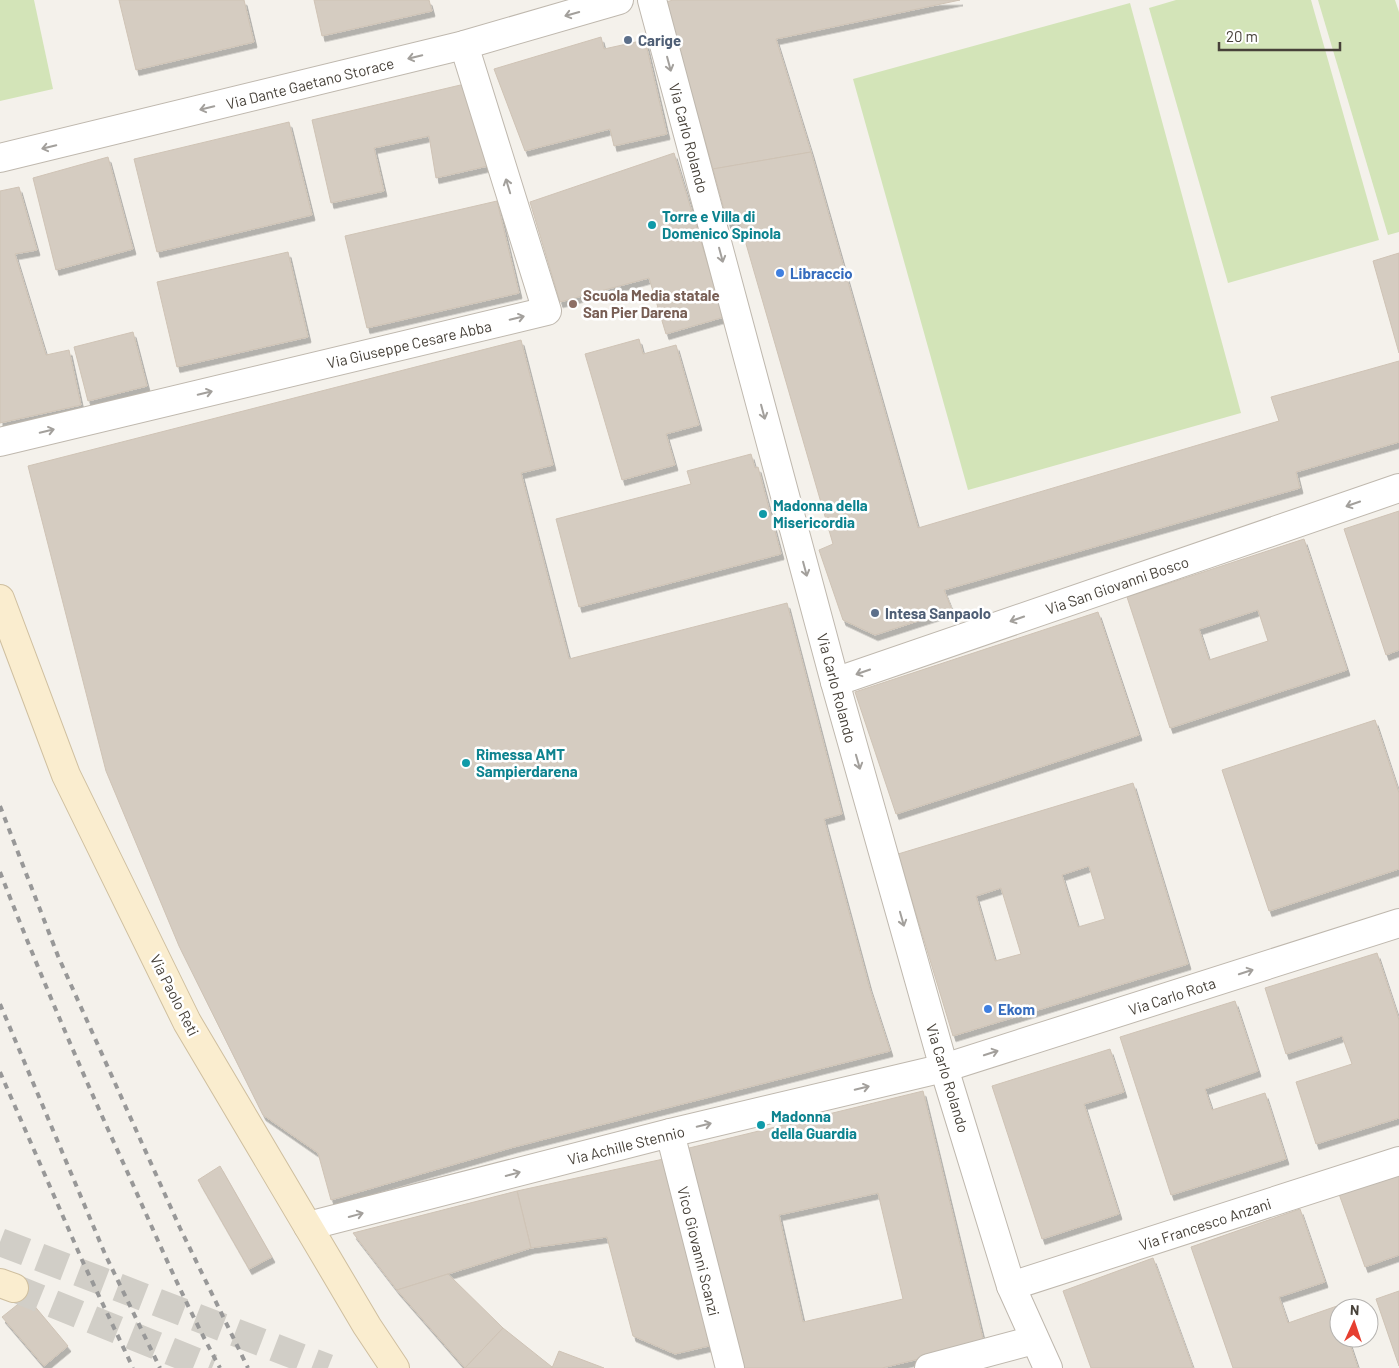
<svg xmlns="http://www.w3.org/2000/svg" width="1399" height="1368" font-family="Barlow,sans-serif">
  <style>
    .green { fill: #d3e4b8 }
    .building { fill: #d5ccc1; stroke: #cfc3b5; fill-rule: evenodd; filter: url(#shadow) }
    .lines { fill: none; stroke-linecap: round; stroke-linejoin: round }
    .secondary-tunnel { stroke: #d1cec7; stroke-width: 28; stroke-dasharray: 28 14; stroke-linecap: butt }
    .street-casing { stroke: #bfb8ae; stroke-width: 30 }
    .secondary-casing { stroke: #cfbf9f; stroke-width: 30 }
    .street { stroke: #fff; stroke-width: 28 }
    .secondary { stroke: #faedcf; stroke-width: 28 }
    .rail { stroke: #989898; stroke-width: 4; stroke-dasharray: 6 6; stroke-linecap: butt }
    .oneway { stroke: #a3a09c }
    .service-dot { fill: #5c6f8a; stroke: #fff; stroke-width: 2 }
    .culture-dot { fill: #0f9aa8; stroke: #fff; stroke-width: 2 }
    .shop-dot { fill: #3f7fe0; stroke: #fff; stroke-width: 2 }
    .education-dot { fill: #8d6e63; stroke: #fff; stroke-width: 2 }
    .labels { text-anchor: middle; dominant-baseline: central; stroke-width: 5; stroke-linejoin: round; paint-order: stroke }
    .service-label { font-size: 15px; font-weight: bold; fill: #4e5e75; stroke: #fff; text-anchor: start }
    .street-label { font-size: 15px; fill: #474139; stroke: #fff }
    .culture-label { font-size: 15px; font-weight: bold; fill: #0d838f; stroke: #fff; text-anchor: start }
    .shop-label { font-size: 15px; font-weight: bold; fill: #366cbe; stroke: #fff; text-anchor: start }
    .education-label { font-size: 15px; font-weight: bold; fill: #785e54; stroke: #fff; text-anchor: start }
  </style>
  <defs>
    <filter id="shadow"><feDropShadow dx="3" dy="5.5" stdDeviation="0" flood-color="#0004"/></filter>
  </defs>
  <rect width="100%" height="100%" fill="#f4f1eb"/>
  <g class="green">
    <polygon points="0,0 34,0 53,89 0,101"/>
    <polygon points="1176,0 1311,0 1379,240 1228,283 1149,8"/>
    <polygon points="1318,0 1395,0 1399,12 1399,232 1388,235"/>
    <polygon points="1130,3 1241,413 968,490 853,79"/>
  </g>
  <g class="building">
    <polygon points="119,0 244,0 254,42 136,70"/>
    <polygon points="314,0 429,0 432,11 322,36"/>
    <polygon points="673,0 960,0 776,39 811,152 713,169 666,2"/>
    <polygon points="601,37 604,49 645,40 667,134 614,146 610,129 525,151 494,69"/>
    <polygon points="469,83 488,166 436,178 429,136 374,148 384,191 331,203 312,120"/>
    <polygon points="289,122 312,215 157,252 134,159"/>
    <polygon points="811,152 918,528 1279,421 1271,397 1399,361 1399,442 1296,472 1300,488 944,590 952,610 875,635 843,620 819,550 833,544 740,223 728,224 713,169"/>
    <polygon points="674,153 724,317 666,334 649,278 560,302 530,202"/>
    <polygon points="108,157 133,249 56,270 33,178"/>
    <polygon points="19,187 37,250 15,254 46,355 69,350 81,405 0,423 0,191"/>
    <polygon points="497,201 519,293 367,328 345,236"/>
    <polygon points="288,252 308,337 177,367 157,282"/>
    <polygon points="1399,253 1399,353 1373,261"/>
    <polygon points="133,332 147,386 88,401 74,347"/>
    <polygon points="639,339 643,354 676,345 699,425 666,434 675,465 622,480 585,354"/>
    <polygon points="521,340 553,465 521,473 569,659 787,603 842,814 824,819 869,986 890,1051 514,1147 331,1200 318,1153 263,1115 179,946 106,771 28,466"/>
    <polygon points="751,454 755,468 758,467 781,554 579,607 556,519 691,484 687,471"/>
    <polygon points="1399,511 1399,650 1386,655 1344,529"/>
    <path d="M1304 539 1347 670 1170 728 1127 597ZM1258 610 1268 641 1209 660 1199 629Z"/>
    <polygon points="1098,612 1139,735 896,814 855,692"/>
    <polygon points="1375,720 1399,793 1399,869 1269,911 1222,770"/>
    <path d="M1133 783 1188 964 953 1036 898 854ZM1089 866 1105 919 1078 927 1062 875ZM1001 888 1021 954 995 961 976 896Z"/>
    <polygon points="1377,953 1399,1020 1399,1118 1316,1144 1296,1082 1352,1064 1342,1036 1286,1054 1265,988"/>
    <polygon points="1235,1001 1258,1071 1205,1089 1212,1110 1265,1093 1286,1159 1171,1195 1120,1037"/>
    <polygon points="1110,1049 1124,1092 1084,1104 1119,1214 1042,1239 992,1086"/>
    <path d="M923 1091 984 1343 882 1368H739L685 1149ZM878 1193 903 1299 803 1322 779 1215Z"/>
    <polygon points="668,1158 713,1345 675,1354 633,1336 607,1237 531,1248 517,1191"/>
    <polygon points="220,1166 272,1257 249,1269 198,1180"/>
    <polygon points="1399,1174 1399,1255 1365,1267 1339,1194"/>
    <polygon points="517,1191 531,1248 397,1290 353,1233"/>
    <polygon points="1300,1209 1325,1282 1279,1297 1288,1323 1337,1306 1339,1338 1348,1338 1358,1368 1233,1368 1191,1247"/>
    <polygon points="1153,1258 1193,1368 1091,1368 1063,1291"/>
    <polygon points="448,1274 503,1328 465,1368 397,1290"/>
    <polygon points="1399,1291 1399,1366 1376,1299"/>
    <polygon points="27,1297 68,1346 44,1366 2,1317"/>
    <polygon points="503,1328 552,1367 552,1368 465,1368"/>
    <polygon points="559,1351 604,1368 552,1368"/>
  </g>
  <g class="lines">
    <g class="secondary-tunnel">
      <polyline points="0,1242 328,1368"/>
      <polyline points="14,1288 212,1368"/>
    </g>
    <defs>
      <g id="street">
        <polyline points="652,0 835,682 944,1068 1011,1286 1048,1368"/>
        <polyline points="0,158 464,45 619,0"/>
        <polyline points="0,442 547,311 464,45"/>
        <polyline points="835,682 1399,488"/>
        <polyline points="670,1133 730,1368"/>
        <polyline points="308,1226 670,1133 944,1068 1399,923"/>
        <polyline points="1011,1286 1399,1161"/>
        <polyline points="929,1368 1034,1340"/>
      </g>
      <g id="secondary">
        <polyline points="0,599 66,775 187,1022 367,1326 395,1368"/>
        <polyline points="0,1283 14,1288"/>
      </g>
    </defs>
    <use href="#street" class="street-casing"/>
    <use href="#secondary" class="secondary-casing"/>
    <use href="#street" class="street"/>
    <use href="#secondary" class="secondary"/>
    <g class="rail">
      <polyline points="0,806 58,956 180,1228 248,1368"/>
      <path d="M0 872C39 972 81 1071 126 1169 156 1236 185 1304 220 1368"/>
      <polyline points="0,1004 105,1254 160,1368"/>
      <polyline points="0,1072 82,1260 133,1368"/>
    </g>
  </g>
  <defs><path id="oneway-shaft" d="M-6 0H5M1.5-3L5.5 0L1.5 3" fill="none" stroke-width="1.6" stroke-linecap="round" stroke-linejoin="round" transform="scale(1.25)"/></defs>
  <g class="oneway">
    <use href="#oneway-shaft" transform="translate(572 14) rotate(164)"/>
    <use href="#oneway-shaft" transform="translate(415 57) rotate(166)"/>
    <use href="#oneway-shaft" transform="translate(669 64) rotate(75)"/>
    <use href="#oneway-shaft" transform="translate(207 108) rotate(166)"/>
    <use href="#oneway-shaft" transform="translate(49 147) rotate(166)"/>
    <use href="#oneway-shaft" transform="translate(508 186) rotate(-107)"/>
    <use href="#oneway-shaft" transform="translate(721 255) rotate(75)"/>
    <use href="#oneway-shaft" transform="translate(517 318) rotate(-13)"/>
    <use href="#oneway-shaft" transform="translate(205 393) rotate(-13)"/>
    <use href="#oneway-shaft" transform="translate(763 412) rotate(75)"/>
    <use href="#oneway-shaft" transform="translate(47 431) rotate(-13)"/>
    <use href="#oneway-shaft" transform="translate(1353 504) rotate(161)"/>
    <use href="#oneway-shaft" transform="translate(805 569) rotate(75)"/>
    <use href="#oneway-shaft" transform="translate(1017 619) rotate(161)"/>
    <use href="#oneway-shaft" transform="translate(863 672) rotate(161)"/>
    <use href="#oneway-shaft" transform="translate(858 762) rotate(74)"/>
    <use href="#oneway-shaft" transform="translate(902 919) rotate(74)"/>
    <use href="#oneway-shaft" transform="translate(1246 972) rotate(-18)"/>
    <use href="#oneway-shaft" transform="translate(991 1053) rotate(-18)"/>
    <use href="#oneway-shaft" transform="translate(862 1088) rotate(-13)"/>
    <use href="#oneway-shaft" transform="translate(704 1125) rotate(-13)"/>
    <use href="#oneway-shaft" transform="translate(513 1174) rotate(-15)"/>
    <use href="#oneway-shaft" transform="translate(356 1215) rotate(-15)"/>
  </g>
  <g class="service-dot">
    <circle cx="628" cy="40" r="5"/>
    <circle cx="875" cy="613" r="5"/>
  </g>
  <g class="culture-dot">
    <circle cx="652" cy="225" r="5"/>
    <circle cx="763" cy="514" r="5"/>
    <circle cx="466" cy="763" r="5"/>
    <circle cx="761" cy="1125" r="5"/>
  </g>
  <g class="shop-dot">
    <circle cx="780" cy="273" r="5"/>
    <circle cx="988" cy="1009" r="5"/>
  </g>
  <circle class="education-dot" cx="573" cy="304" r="5"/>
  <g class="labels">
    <g class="service-label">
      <text x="638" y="40">Carige</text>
      <text x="885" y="613">Intesa Sanpaolo</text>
    </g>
    <g class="street-label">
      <text transform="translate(310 83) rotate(-14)">Via Dante Gaetano Storace</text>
      <text transform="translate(689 138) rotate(75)">Via Carlo Rolando</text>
      <text transform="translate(409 344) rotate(-13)">Via Giuseppe Cesare Abba</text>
      <text transform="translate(1117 585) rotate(-19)">Via San Giovanni Bosco</text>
      <text transform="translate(837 688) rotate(75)">Via Carlo Rolando</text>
      <text transform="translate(175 995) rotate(63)">Via Paolo Reti</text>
      <text transform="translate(1172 996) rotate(-18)">Via Carlo Rota</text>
      <text transform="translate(948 1078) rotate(73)">Via Carlo Rolando</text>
      <text transform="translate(626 1145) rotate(-14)">Via Achille Stennio</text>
      <text transform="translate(1205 1224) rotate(-18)">Via Francesco Anzani</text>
      <text transform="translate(699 1251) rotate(76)">Vico Giovanni Scanzi</text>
    </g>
    <g class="culture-label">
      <text x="662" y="216">Torre e Villa di<tspan x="662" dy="17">Domenico Spinola</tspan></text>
      <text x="773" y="505">Madonna della<tspan x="773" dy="17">Misericordia</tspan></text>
      <text x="476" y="754">Rimessa AMT<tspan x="476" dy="17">Sampierdarena</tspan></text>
      <text x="771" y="1116">Madonna<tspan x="771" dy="17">della Guardia</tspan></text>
    </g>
    <g class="shop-label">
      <text x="790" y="273">Libraccio</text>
      <text x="998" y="1009">Ekom</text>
    </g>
    <g class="education-label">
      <text x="583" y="295">Scuola Media statale<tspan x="583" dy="17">San Pier Darena</tspan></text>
    </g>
  </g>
  <g transform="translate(1354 1323) rotate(3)"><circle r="24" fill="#ffffff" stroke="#b5b3b0"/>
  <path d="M0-4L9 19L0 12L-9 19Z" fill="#e63f30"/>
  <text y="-8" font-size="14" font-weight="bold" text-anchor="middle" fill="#474139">N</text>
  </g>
  <path d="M1219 42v8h121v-8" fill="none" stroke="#474139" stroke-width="2.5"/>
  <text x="1226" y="42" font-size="15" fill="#474139" stroke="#ffffff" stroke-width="4" paint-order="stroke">20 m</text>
</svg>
